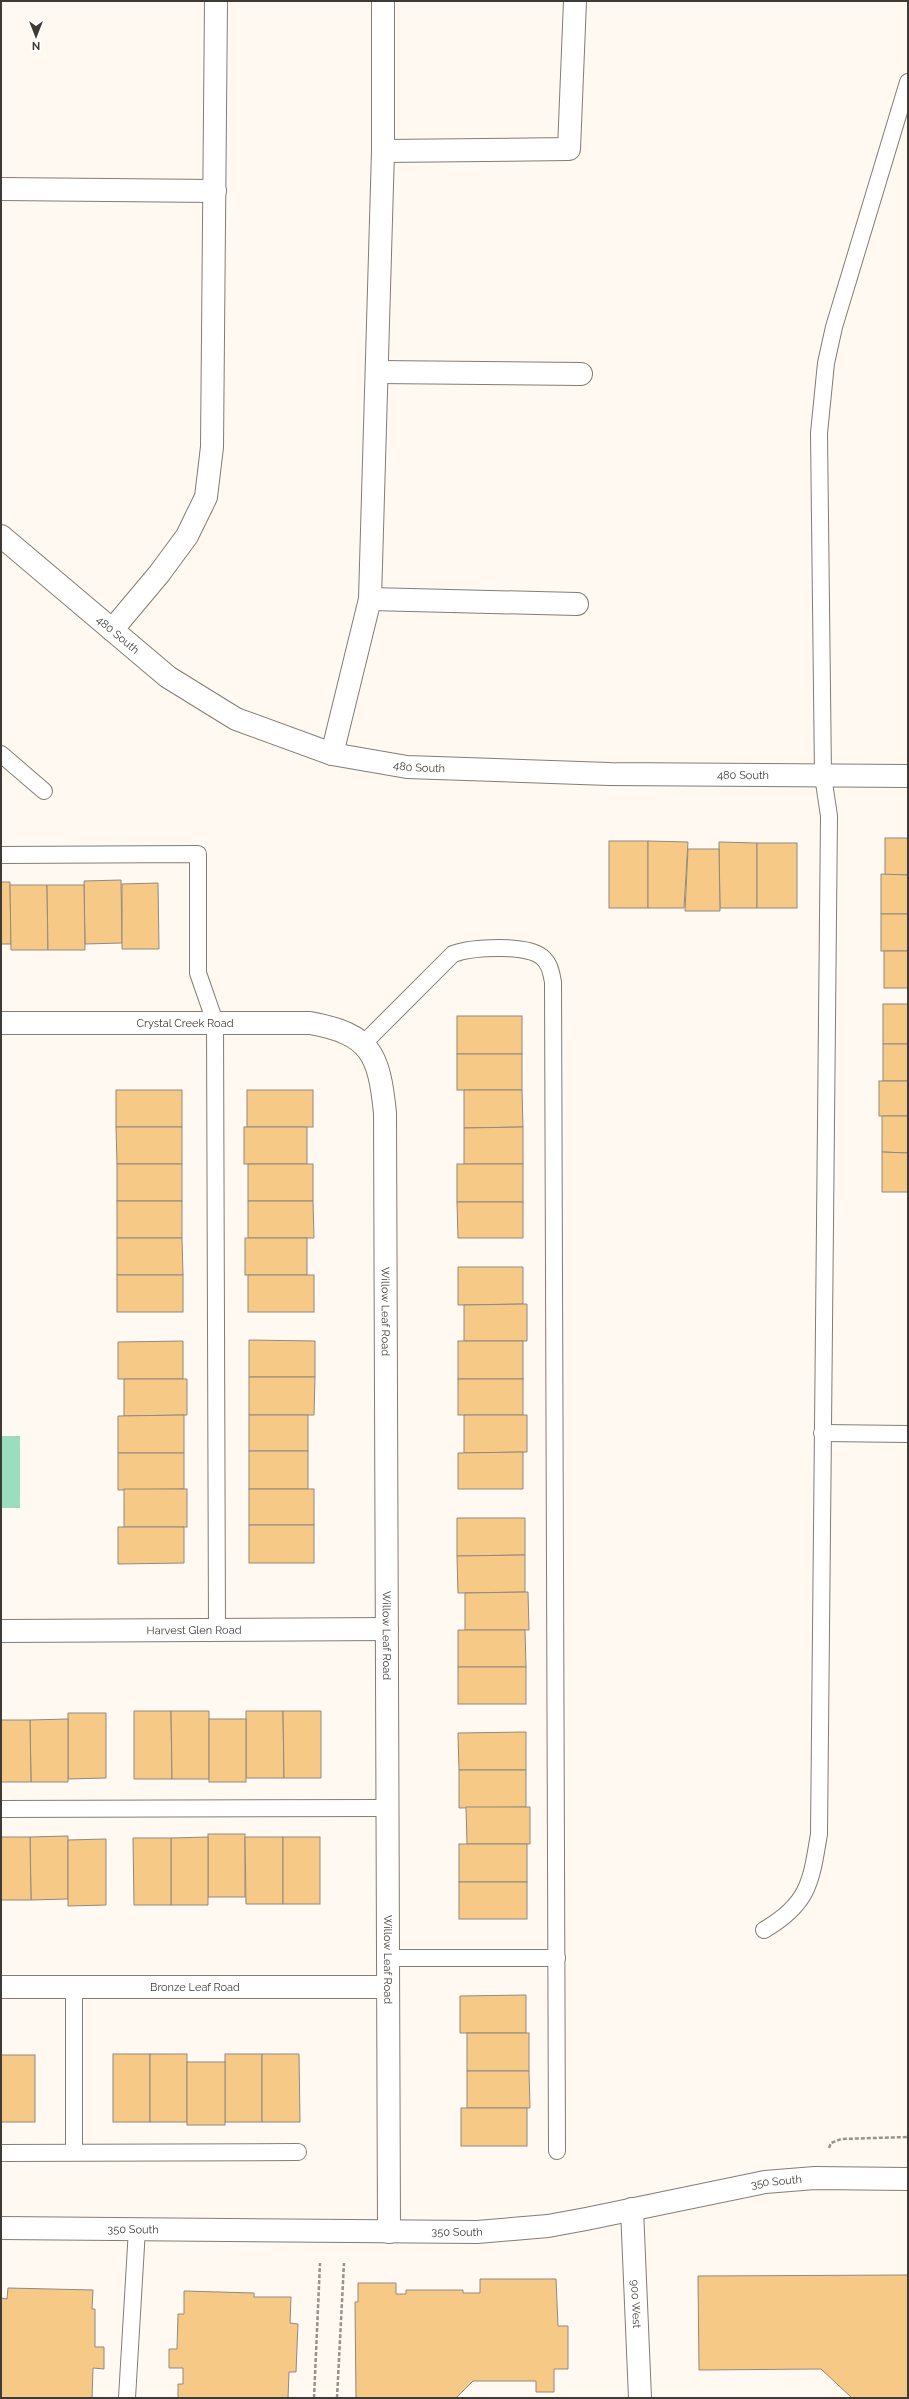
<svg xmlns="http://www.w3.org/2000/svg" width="909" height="2399" font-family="Raleway,sans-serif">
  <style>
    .green { fill: #9adebd }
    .building { fill: #f7c986; stroke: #908a81 }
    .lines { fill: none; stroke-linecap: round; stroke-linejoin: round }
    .lane-casing { stroke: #837d74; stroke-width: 18 }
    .street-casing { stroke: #837d74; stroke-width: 24 }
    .path { stroke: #96928c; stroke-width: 2.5; stroke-dasharray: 4 2; stroke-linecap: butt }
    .lane { stroke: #fff; stroke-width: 16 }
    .street { stroke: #fff; stroke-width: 22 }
    .labels { text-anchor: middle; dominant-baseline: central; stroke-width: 3.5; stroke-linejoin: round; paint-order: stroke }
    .street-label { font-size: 11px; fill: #3e3b37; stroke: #fff }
  </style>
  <rect width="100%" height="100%" fill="#fff9f1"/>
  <rect class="green" x="1" y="1436" width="19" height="72"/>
  <g class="building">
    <rect x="885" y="838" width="23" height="37"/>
    <rect x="609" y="841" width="39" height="67"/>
    <polygon points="648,841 688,842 684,908 648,908"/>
    <polygon points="719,842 757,843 757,908 720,908"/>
    <rect x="757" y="843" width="40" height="65"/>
    <polygon points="688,849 719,849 720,911 685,911"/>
    <polygon points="881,874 908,875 908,914 881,914"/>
    <polygon points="121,880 122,943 85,944 84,881"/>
    <polygon points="1,882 10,882 11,944 1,944"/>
    <polygon points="158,883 159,949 122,949 122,884"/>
    <polygon points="10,885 47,885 48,950 11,950"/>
    <polygon points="47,885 84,885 85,950 48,950"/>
    <rect x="881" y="914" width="27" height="37"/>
    <rect x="884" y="951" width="24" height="37"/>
    <rect x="883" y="1004" width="25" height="40"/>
    <rect x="457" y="1016" width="65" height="38"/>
    <rect x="883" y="1044" width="25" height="37"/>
    <rect x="457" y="1054" width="65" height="36"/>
    <rect x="879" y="1081" width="29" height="35"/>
    <rect x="116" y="1090" width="66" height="37"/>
    <rect x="247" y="1090" width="66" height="37"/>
    <polygon points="464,1090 522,1090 523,1127 464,1128"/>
    <polygon points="882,1116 908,1116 908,1153 882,1152"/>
    <polygon points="116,1127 182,1127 182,1164 117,1164"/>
    <rect x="244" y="1127" width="63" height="37"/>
    <polygon points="523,1127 523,1164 464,1164 464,1128"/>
    <polygon points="882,1152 908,1153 908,1192 882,1192"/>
    <rect x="117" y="1164" width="65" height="37"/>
    <rect x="248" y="1164" width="65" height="37"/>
    <rect x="457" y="1164" width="66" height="38"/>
    <rect x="117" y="1201" width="65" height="37"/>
    <polygon points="248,1201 313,1201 314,1238 248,1238"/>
    <polygon points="457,1202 523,1202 523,1238 458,1238"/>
    <polygon points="117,1238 182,1238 183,1275 117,1275"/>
    <rect x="245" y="1238" width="62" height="37"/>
    <polygon points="458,1267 523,1267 523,1304 458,1305"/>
    <rect x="117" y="1275" width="66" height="37"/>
    <rect x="248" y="1275" width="66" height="37"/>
    <polygon points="527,1304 527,1341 464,1341 464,1305"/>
    <polygon points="249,1340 315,1341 315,1377 249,1377"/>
    <polygon points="183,1341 183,1379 118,1379 118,1342"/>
    <rect x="458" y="1341" width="65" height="38"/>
    <polygon points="249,1377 315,1377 314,1415 249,1415"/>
    <polygon points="124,1379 187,1379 187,1415 124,1416"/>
    <rect x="458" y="1379" width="65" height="36"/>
    <polygon points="184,1415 184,1453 118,1453 118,1416"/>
    <rect x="249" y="1415" width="59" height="36"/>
    <polygon points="464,1415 527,1415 527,1452 464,1453"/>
    <rect x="249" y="1451" width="59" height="38"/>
    <polygon points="523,1452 523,1489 458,1489 458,1453"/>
    <polygon points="118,1453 184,1453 184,1489 118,1490"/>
    <rect x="124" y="1489" width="63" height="38"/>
    <rect x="249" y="1489" width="65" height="36"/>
    <polygon points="457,1518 525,1518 525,1555 457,1556"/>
    <rect x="249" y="1525" width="65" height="38"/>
    <polygon points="118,1527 184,1527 184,1563 118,1564"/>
    <polygon points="525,1555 525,1592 458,1593 457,1556"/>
    <polygon points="528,1592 529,1630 465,1630 465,1593"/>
    <polygon points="458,1630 525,1630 526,1667 458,1667"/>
    <rect x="458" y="1667" width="68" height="37"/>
    <polygon points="134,1711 171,1711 172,1779 134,1779"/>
    <polygon points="171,1711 209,1711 209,1779 172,1779"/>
    <polygon points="246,1711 283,1711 284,1778 246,1778"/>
    <polygon points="283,1711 321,1711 321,1778 284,1778"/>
    <polygon points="68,1713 106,1713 106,1778 68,1779"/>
    <polygon points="68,1719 68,1782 31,1782 30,1720"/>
    <rect x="209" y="1719" width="37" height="63"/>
    <polygon points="1,1720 30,1720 31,1782 1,1782"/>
    <polygon points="526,1732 526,1770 459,1770 458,1733"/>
    <polygon points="459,1770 526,1770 526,1807 459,1808"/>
    <polygon points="466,1807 530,1807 530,1844 467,1844"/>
    <rect x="208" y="1834" width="37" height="63"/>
    <polygon points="68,1836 68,1899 31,1900 30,1837"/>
    <polygon points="1,1837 30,1837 31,1900 1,1900"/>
    <polygon points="208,1837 208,1905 171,1905 171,1838"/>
    <polygon points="245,1837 283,1837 283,1904 246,1904"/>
    <rect x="283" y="1837" width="37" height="67"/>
    <polygon points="133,1838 171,1838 171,1905 134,1905"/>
    <polygon points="106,1839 106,1905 68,1906 68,1840"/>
    <rect x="459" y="1844" width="68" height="38"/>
    <rect x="459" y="1882" width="68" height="37"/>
    <polygon points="526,1995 526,2033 460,2033 460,1996"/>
    <rect x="467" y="2033" width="62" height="38"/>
    <rect x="113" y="2054" width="37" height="68"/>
    <rect x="150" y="2054" width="37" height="68"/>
    <rect x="225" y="2054" width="37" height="68"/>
    <polygon points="262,2054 299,2054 300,2122 262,2122"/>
    <rect x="1" y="2055" width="34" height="67"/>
    <rect x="187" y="2062" width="38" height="63"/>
    <polygon points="467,2071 529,2071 530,2108 467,2108"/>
    <rect x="461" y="2108" width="66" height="38"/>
    <polygon points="908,2275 908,2398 852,2398 821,2369 699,2370 698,2276"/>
    <polygon points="480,2279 556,2279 558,2326 568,2326 568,2369 554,2369 554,2392 536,2392 536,2381 473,2381 456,2398 356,2398 355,2302 358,2302 358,2283 396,2283 396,2294 406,2294 406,2290 463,2290 463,2293 480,2293"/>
    <polygon points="8,2288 93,2290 92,2309 95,2309 95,2347 104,2347 104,2369 93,2368 92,2398 1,2398 1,2298 7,2299"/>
    <polygon points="184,2291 254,2293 254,2297 291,2297 290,2323 298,2324 296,2372 289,2372 288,2398 178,2398 178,2384 183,2384 183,2368 169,2368 169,2349 177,2349 178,2314 184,2314"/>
  </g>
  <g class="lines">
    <defs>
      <g id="lane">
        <polyline points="1,754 44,791"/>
        <polyline points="1,855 198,854 198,973 215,1022 217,1630"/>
        <path d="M363 1044 453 954C472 947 526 944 542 957 550 964 551 972 553 982L557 2151"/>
        <polyline points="822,1433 908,1434"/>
        <polyline points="1,1809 387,1808"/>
        <path d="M764 1930C809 1904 811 1882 819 1834L829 816 823 776 819 433 826 363 834 327 908 82"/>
        <polyline points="388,1958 557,1958"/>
        <polyline points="74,1987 74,2152"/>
        <polyline points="1,2153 298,2152"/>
        <polyline points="127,2398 137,2229"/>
      </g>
      <g id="street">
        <polyline points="383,151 569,149 575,1"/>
        <polyline points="1,189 215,191"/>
        <polyline points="378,372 581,374"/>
        <path id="s1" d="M1 536 168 677 236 719 332 754 407 767 609 774 908 776"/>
        <polyline points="370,599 577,604"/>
        <polyline points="112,630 159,574 187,536 206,497 212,447 216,1"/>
        <polyline points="332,754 370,599 383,151 383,1"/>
        <path id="s2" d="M1 1023H310C371 1034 379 1054 385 1113L389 2232"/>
        <path id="s3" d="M1 1631 387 1629"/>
        <path id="s4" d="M1 1987H388"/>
        <path id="s5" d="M632 2209 640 2398"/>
        <path id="s6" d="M1 2228 477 2232 548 2226 586 2219 765 2182 815 2178 908 2179"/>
      </g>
    </defs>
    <use href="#lane" class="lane-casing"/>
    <use href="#street" class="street-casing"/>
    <g class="path">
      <polyline points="829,2148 831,2143 841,2139 908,2137"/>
      <polyline points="314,2398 320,2263"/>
      <polyline points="337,2398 344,2263"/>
    </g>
    <use href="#lane" class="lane"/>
    <use href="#street" class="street"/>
  </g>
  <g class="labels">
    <g class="street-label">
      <text stroke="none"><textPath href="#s1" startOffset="153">480 South</textPath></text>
      <text stroke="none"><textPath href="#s1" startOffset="489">480 South</textPath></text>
      <text stroke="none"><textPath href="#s1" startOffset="813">480 South</textPath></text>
      <text stroke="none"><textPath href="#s2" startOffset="184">Crystal Creek Road</textPath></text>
      <text stroke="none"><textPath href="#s2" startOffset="639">Willow Leaf Road</textPath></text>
      <text stroke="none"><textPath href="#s3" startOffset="193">Harvest Glen Road</textPath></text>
      <text stroke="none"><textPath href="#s2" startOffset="963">Willow Leaf Road</textPath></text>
      <text stroke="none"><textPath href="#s2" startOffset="1287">Willow Leaf Road</textPath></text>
      <text stroke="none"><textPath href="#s4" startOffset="194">Bronze Leaf Road</textPath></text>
      <text stroke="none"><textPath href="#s6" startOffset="780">350 South</textPath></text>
      <text stroke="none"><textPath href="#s6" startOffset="132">350 South</textPath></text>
      <text stroke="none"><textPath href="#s6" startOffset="456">350 South</textPath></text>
      <text stroke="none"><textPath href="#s5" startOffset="95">900 West</textPath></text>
    </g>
  </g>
  <rect width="909" height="2399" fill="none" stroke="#3e3b37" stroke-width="4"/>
  <g transform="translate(36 36) rotate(180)" stroke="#ffffff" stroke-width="3" paint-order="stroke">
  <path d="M0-3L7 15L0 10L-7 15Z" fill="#3e3b37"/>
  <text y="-6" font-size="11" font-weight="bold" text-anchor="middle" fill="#3e3b37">N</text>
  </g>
</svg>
